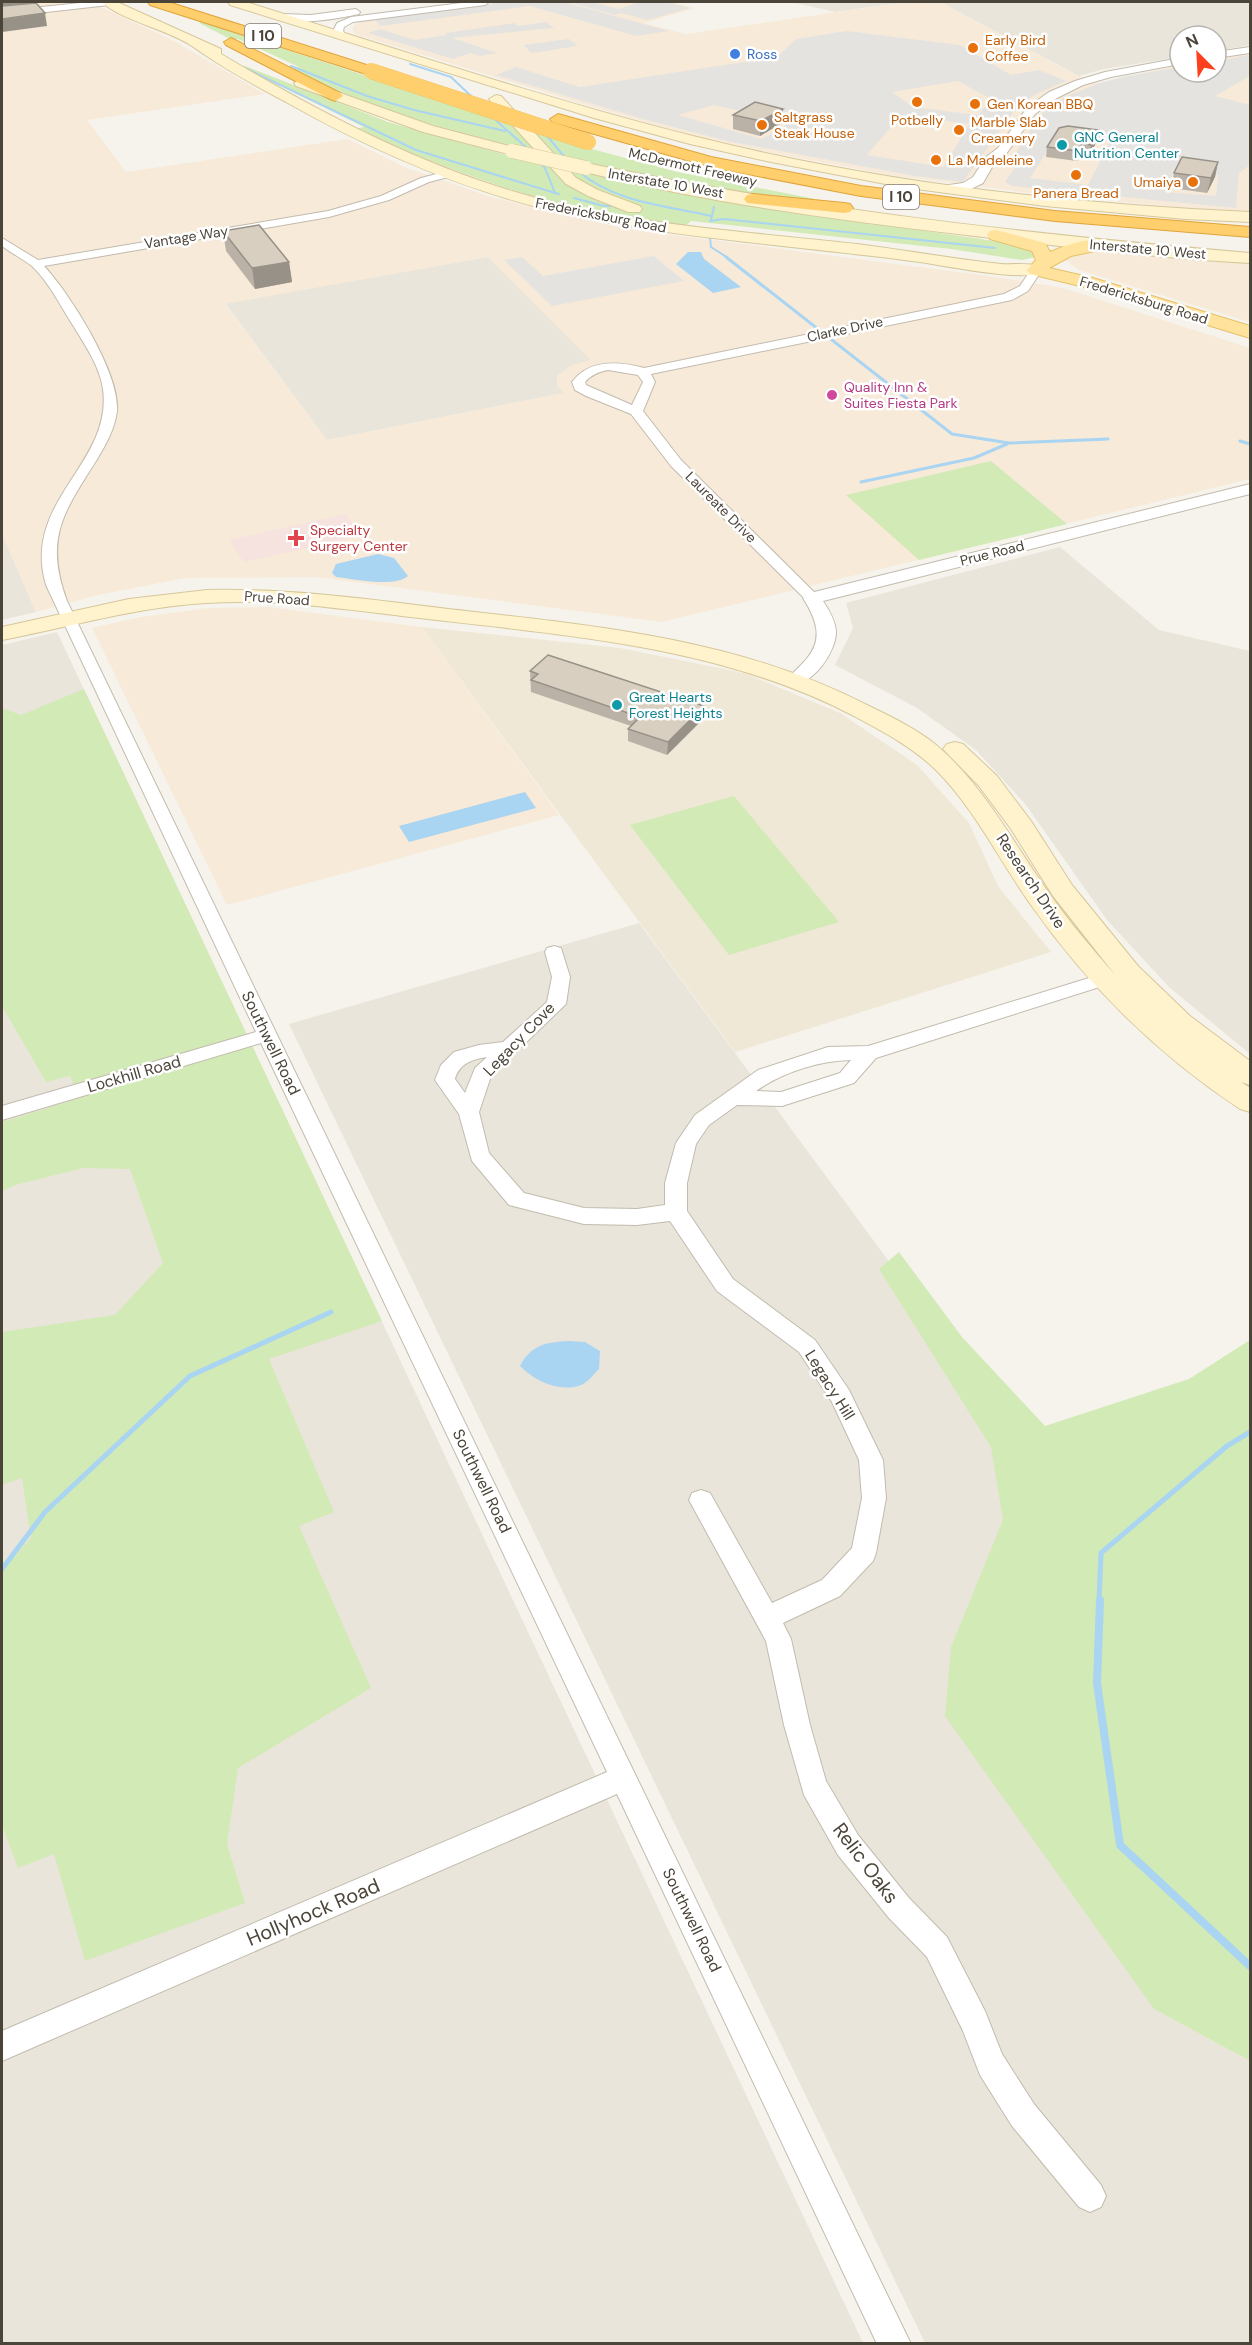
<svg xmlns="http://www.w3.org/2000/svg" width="1252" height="2345" font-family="'DM Sans',sans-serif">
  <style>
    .residential { fill: #eae5da }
    .commercial { fill: #f7ead8; fill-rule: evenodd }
    .education { fill: #efe8d6 }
    .medical { fill: #f6e3e0 }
    .green { fill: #d2eab5 }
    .parking { fill: #e5e3e0; fill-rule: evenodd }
    .water { fill: #a9d4f2 }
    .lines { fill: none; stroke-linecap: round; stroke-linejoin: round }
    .stream-far3 { stroke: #a9d4f2; stroke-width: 2 }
    .stream-far2 { stroke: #a9d4f2; stroke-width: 3 }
    .stream-far1 { stroke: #a9d4f2; stroke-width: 5 }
    .stream { stroke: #a9d4f2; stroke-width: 8 }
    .minor-casing { stroke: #c2bbae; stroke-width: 2 }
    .tertiary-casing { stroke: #c2bbae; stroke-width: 2 }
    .secondary-casing { stroke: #d6c79b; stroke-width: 2 }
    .primary-casing { stroke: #e6c16a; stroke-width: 2 }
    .motorway-casing { stroke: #e0a43c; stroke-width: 2 }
    .minor { fill: #fff; fill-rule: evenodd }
    .tertiary { fill: #fff; fill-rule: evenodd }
    .secondary { fill: #fff3cd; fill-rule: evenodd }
    .primary { fill: #ffe39c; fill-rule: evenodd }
    .motorway { fill: #ffcf6e; fill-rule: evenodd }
    .secondary-bridge-casing { stroke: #d6c79b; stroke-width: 15; stroke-linecap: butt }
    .motorway-bridge-casing { stroke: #e0a43c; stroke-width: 16; stroke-linecap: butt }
    .secondary-bridge { stroke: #fff3cd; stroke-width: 14 }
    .motorway-bridge { stroke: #ffcf6e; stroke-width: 16 }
    .wall { fill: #bab2a6 }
    .shaded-wall { fill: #979187 }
    .building { fill: #d8cfc1; stroke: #979187; stroke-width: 1.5 }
    .food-dot { fill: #e8710a; stroke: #fff; stroke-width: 2 }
    .shop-dot { fill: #3f7fe0; stroke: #fff; stroke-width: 2 }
    .culture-dot { fill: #0f9aa8; stroke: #fff; stroke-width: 2 }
    .hotel-dot { fill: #d1479c; stroke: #fff; stroke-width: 2 }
    .health-dot { fill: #e0444e; stroke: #fff; stroke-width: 2 }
    .labels { text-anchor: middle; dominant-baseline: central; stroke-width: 5; stroke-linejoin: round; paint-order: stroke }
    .far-food-label { font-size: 14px; fill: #c56008; stroke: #fff; text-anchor: start }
    .far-shop-label { font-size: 14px; fill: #366cbe; stroke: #fff; text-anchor: start }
    .far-culture-label { font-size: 14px; fill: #0d838f; stroke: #fff; text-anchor: start }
    .far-street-label { font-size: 14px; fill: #4b4439; stroke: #fff }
    .far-hotel-label { font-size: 14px; fill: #b23c85; stroke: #fff; text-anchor: start }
    .far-health-label { font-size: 14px; fill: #be3a42; stroke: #fff; text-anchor: start }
    .shield { fill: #fff; stroke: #817c74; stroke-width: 1.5 }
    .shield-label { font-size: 15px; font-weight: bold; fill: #4b4439 }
    .street-label { font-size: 16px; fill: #4b4439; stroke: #fff }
    .near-street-label { font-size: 20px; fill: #4b4439; stroke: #fff }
  </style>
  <rect width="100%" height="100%" fill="#f6f3ec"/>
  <g class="residential">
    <polygon points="792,2 907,2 835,12"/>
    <polygon points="940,2 1250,2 1250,45 1216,51 1216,36 1180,36 1180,57 1104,69 1079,76"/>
    <polygon points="488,257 591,360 570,366 564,393 327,440 225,303"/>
    <polygon points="2,534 36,612 2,620"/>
    <polygon points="1060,547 1159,630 1250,651 1250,1054 1169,987 1107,920 1026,805 976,750 917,708 835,665 853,628 846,603"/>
    <polygon points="57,632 863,2343 2,2343 2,645"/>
    <polygon points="639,923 1046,1474 1154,2009 1250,2061 1250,2343 925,2343 289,1024"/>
  </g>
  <g class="commercial">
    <path d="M2 2H90L174 41 265 94 87 120 126 172 348 139 404 167 491 197 627 229 996 277 1063 288 1250 348V479L662 622 316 577 185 578 98 595 36 612 2 534ZM488 257 591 360 570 366 557 376V386L563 393 327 440 225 304Z"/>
    <polygon points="500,2 671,2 695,8 644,23 686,34 907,2 940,2 1074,74 1097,83 1180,65 1180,72 1216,72 1216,59 1250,54 1250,214 1037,194 890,175 778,154 691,135 586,105 355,34 352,28 356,24 367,20"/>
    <polygon points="1099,250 1250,262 1250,322 1079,270 1064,259 1068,255"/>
    <polygon points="268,607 422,627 559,815 227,905 92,628 141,617 208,608"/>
  </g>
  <polygon class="education" points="422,627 620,648 744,673 840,713 917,765 969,823 998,886 1051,952 735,1052"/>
  <polygon class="medical" points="346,514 362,536 244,562 229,540"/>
  <g class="green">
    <path d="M202 22 573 144 678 172 851 206C836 210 768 197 748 194 591 168 434 137 289 70L299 67 238 39 232 40 199 23Z"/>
    <path d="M245 66 388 122 535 163 667 190 796 212 1029 246 1036 257 1022 260 951 249 691 221 684 227C644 221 601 216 562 205 491 185 422 159 354 129L364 127 242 67Z"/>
    <polygon points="991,461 1067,524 919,560 846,495"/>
    <polygon points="84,689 382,1321 269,1359 334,1512 299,1526 371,1688 238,1768 227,1844 245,1903 85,1961 54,1854 18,1868 2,1825 2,1570 31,1538 22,1478 2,1485 2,1332 115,1315 163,1263 130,1169 83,1168 15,1185 2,1191 2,1122 80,1098 70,1076 46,1082 2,1006 2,708 21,715"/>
    <polygon points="734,796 839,922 729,955 630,825"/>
    <polygon points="899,1252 962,1337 1045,1426 1189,1379 1250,1340 1250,2061 1154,2009 945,1716 951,1647 1003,1520 991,1447 879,1269"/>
  </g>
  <g class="parking">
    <polygon points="504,2 564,2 669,31 636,36 530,6 381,26 374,19"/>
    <polygon points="568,2 592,2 619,9 640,2 666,2 690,8 647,20 621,13 615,15"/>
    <polygon points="546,22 554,28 452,38 497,53 480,56 470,53 453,59 368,33 380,29 415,40 446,35 445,33 515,23 518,26"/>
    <path d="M846 31 960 45 1011 75 1039 70 1066 81 1034 95 1014 111 963 182 915 176 727 141 643 119 496 75 516 67 580 87 777 57 796 39ZM958 81 991 99 978 115 913 107 892 92ZM714 105 780 120 786 125 762 139 678 115ZM901 115 969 124 944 167 867 155Z"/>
    <polygon points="569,39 578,46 532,53 523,45"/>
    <path d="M1250 55V76L1215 96 1250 105V165L1239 173 1236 208 1012 186 1005 182 1015 167 1008 165 1036 120 1050 106 1067 96 1097 84 1127 76 1180 67V72H1216V61ZM1058 134 1110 141 1088 185 1030 178ZM1175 170 1218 175 1216 196 1165 192Z"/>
    <polygon points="654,256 684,281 552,306 504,260 522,257 543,276"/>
  </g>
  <g class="water">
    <polygon points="688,252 701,252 704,259 741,287 713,293 676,264"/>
    <path d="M378 554 394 558 408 576C394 588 354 579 336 577L332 573 336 564Z"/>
    <polygon points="525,792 536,808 409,842 399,826"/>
    <path d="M569 1341 585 1342 600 1351 599 1369C594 1374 587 1383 581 1385 559 1393 535 1381 520 1366 531 1345 546 1342 569 1341Z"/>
  </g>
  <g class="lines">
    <g class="stream-far3">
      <polyline points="410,64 451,77 473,98"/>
      <polyline points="291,66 367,96 414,110 505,131"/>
      <polyline points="247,69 416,150 555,193"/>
      <polyline points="490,115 530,151"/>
      <polyline points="544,132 567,160"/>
      <polyline points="538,160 545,168 555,193 559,194"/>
      <path d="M578 171C616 203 664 205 711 216"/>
      <polyline points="574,198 604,206 613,206"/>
      <polyline points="711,220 714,207"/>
      <polyline points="710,221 724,219 995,248"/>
      <polyline points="710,238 711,247 728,258"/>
    </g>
    <g class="stream-far2">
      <polyline points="726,257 952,434 1009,443 1108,439"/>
      <polyline points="1240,441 1250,444"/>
      <polyline points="861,482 974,458 1007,444"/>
    </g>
    <g class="stream-far1">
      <polyline points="2,1569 45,1512 190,1376 331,1312"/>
      <polyline points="1099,1602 1101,1553 1227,1446 1250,1432"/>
    </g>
    <polyline class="stream" points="1100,1600 1097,1683 1120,1845 1250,1966"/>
    <defs>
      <g id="minor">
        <polygon points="90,2 113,2 109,5 2,17 2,11"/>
        <polygon points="469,2 489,2 485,5 353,22 344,27 343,31 346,35 341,38 333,31 337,23 351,17"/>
        <path d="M356 9 360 12 359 14C341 18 293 27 279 17L283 14 311 15Z"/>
        <path d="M448 171 452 172V176L429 182 389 200 329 217 44 266C70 294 120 373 117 411 115 429 105 446 96 461 63 513 44 539 67 601L911 2344H877L617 1794 2 2061V2031L607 1772 261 1043 2 1120V1106L256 1032 46 585C21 501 113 464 103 389 100 367 85 345 74 327 61 307 49 282 32 266 23 259 11 253 2 246V238L38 260 328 211 381 196 421 178Z"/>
        <path d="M1036 267 1042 270 1028 291 1012 300 651 374 655 382 643 411 681 460 817 595 820 598 817 601H807L671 466 631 414 586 396 575 390 572 382C589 359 618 361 644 368L1004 294 1020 286 1032 268ZM608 370 638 375 643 382 632 405 586 385 585 382C591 375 598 372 608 370Z"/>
        <path d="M554 946 561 948 570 977 566 1004 491 1076 479 1112 489 1153 524 1193 584 1208 637 1209 665 1205V1183L676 1143 695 1115 758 1070 828 1047 868 1046 1102 974 1109 976 1111 980 1109 984 876 1058 854 1083 782 1106 737 1105 709 1125 696 1144 687 1183V1211L733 1279 815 1340 849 1390 883 1460 886 1498 876 1553 873 1561 840 1596 783 1623 791 1639 810 1725 826 1781 858 1835 909 1898 947 1937 985 2011 1002 2054 1034 2104 1101 2185 1106 2196 1101 2207 1090 2212 1079 2207 1012 2126 980 2075 963 2031 927 1957 889 1918 838 1855 804 1795 784 1725 766 1641 689 1500 692 1493 701 1490 710 1493 772 1603 822 1580 852 1548 862 1498 859 1460 832 1402 799 1352 717 1291 670 1221 637 1225 584 1224 509 1205 472 1161 459 1114 435 1080 441 1065 454 1052 479 1045 503 1042 547 1002 552 977 545 952 547 948ZM487 1057 475 1068 465 1093 455 1079C459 1064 472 1059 487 1057ZM851 1060 840 1073 781 1092 756 1091C783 1072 818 1061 851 1060Z"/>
      </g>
      <g id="tertiary">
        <polygon points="1250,47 1250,53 1216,58 1216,52"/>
        <polygon points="1180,58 1180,64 1111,77 1083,85 1057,98 1035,114 1006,154 995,162 983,183 971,189 947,193 940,189 942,186 963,183 973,177 986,157 998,148 1027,108 1049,92 1075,81 1105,72"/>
        <path d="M1250 484V494L823 601C829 610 835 620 836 631 837 650 812 688 791 683L788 679C794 671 802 665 808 657 824 637 815 617 803 598L806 594Z"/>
      </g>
      <g id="secondary">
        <path d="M102 2H117L221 49V54C314 109 409 160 512 191 624 225 742 231 857 244 905 250 953 259 1001 264 1012 265 1037 261 1044 270 1032 285 934 263 912 261 806 247 699 240 594 220 484 199 383 157 286 102 254 85 221 67 192 46 169 30 120 20 102 2Z"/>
        <path d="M228 2H246C395 48 545 99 697 137 877 182 1065 204 1250 212V222L1185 219 1045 206 901 187 771 162 690 144 594 118 230 5Z"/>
        <polygon points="301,79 433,126 517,148 519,151 512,155 423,132 296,86 294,83"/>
        <polygon points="496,95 501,96 576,178 598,190 640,206 642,209 640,212 628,212 588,196 566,184 491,102 489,99"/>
        <path d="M586 163C806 209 1027 234 1250 253V263C1156 258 1060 246 966 235 837 220 707 203 581 171L578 168Z"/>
        <path d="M207 590C288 588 368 599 448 609 591 625 737 638 867 705 890 716 915 728 935 744 979 781 1006 830 1038 877 1061 912 1088 944 1116 976L1053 896 1011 829 979 786 943 749 947 744 955 742 963 744 997 776 1031 821 1072 885 1138 966 1190 1016 1250 1061V1085L1241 1082 1250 1088V1112L1240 1109C1157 1054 1088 986 1031 905 999 860 975 809 936 770 911 746 882 731 852 715 721 647 573 636 428 619 354 611 280 598 206 603 136 607 70 627 2 640V627L129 599Z"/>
      </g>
      <path id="primary" d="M996 230 1045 243 1050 252C1066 245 1088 237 1104 241L1107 245 1104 249 1071 256 1049 268 1093 278 1250 326V338L1080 286 1030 274 1027 270 1036 260 1032 251 990 239 987 235 990 231Z"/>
      <g id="motorway">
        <polygon points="148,2 168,2 376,68 378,71 371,75 366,74 150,5"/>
        <polygon points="231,38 340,93 343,96 335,101 330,99 226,45 224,42"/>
        <polygon points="558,114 711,157 861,186 1055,211 1250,227 1250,237 1055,221 861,196 711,167 552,122 550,119"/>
        <polygon points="753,194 844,203 850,204 853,208 850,212 844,213 747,203 744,199 747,195"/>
      </g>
    </defs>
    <use href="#minor" class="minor-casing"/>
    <use href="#tertiary" class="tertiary-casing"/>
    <use href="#secondary" class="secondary-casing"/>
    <use href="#primary" class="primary-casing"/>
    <use href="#motorway" class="motorway-casing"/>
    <use href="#minor" class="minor"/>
    <use href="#tertiary" class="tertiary"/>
    <use href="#secondary" class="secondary"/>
    <use href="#primary" class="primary"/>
    <use href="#motorway" class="motorway"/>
    <defs>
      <polyline id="secondary-bridge" points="512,151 586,168"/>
      <polyline id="motorway-bridge" points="371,71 588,142"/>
    </defs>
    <use href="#secondary-bridge" class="secondary-bridge-casing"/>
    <use href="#motorway-bridge" class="motorway-bridge-casing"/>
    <use href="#secondary-bridge" class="secondary-bridge"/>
    <use href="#motorway-bridge" class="motorway-bridge"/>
  </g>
  <g class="wall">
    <polygon points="733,115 782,123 760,136 733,129"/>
    <polygon points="1098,139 1090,154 1081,153 1077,161 1046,157 1047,147"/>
    <polygon points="1218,162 1215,177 1207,193 1171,188 1174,173"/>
    <polygon points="223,231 289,262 292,282 255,289 226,251"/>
    <polygon points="530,671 704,706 703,719 667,755 628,741 628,729 631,726 531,692"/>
  </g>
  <g class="shaded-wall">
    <polygon points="2,2 31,2 32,6 2,11"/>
    <polygon points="45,13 47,26 2,32 2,19"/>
    <polygon points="783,109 782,123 760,136 761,121"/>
    <polygon points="1099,130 1098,139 1090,154 1091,145"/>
    <polygon points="1082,143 1081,153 1077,161 1078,151"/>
    <polygon points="1218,162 1215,177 1207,193 1211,178"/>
    <polygon points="289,262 292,282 255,289 252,268"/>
    <polygon points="704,706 703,719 667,755 668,742"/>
  </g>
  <g class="building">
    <polygon points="36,3 45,13 2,19 2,6"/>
    <polygon points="755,102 783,109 761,121 733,115"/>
    <polygon points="1068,126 1099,130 1091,145 1082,143 1078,151 1047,147 1059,128"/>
    <polygon points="1182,157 1218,162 1211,178 1174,173"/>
    <polygon points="259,225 289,262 252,268 223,231"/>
    <polygon points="548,655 704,706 668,742 628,729 640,717 531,680 538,674 530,671"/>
  </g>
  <g class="food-dot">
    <circle cx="973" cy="48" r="6"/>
    <circle cx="917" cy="102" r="6"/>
    <circle cx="975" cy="104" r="6"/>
    <circle cx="762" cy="125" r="6"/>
    <circle cx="959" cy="130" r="6"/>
    <circle cx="936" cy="160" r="6"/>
    <circle cx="1076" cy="175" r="6"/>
    <circle cx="1193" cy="182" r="6"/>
  </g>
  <circle class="shop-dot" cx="735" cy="54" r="6"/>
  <g class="culture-dot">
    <circle cx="1062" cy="145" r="6"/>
    <circle cx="617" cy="705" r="6"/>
  </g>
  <circle class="hotel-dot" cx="832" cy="395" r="6"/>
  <path class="health-dot" d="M293 529h6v6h6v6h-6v6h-6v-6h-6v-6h6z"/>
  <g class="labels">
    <g class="far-food-label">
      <text x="985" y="40">Early Bird<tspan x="985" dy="16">Coffee</tspan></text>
      <text x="987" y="104">Gen Korean BBQ</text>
      <text x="774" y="117">Saltgrass<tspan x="774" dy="16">Steak House</tspan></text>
      <text x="917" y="120" text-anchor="middle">Potbelly</text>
      <text x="971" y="122">Marble Slab<tspan x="971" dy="16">Creamery</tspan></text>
      <text x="948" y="160">La Madeleine</text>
      <text x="1181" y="182" text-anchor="end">Umaiya</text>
      <text x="1076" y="193" text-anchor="middle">Panera Bread</text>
    </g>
    <g class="far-shop-label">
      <text x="747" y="54">Ross</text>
    </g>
    <g class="far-culture-label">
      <text x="1074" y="137">GNC General<tspan x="1074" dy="16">Nutrition Center</tspan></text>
      <text x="629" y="697">Great Hearts<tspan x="629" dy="16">Forest Heights</tspan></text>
    </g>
    <g class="far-street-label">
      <text transform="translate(693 167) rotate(13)">McDermott Freeway</text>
      <text transform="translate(666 183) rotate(10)">Interstate 10 West</text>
      <text transform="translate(601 215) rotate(11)">Fredericksburg Road</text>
      <text transform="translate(186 237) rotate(-9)">Vantage Way</text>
      <text transform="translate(1148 249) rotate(5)">Interstate 10 West</text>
      <text transform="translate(1144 300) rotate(17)">Fredericksburg Road</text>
      <text transform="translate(845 329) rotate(-12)">Clarke Drive</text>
      <text transform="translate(721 507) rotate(45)">Laureate Drive</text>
      <text transform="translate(992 553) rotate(-14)">Prue Road</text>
      <text transform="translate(277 598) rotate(4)">Prue Road</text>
    </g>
    <g class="far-hotel-label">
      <text x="844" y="387">Quality Inn &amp;<tspan x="844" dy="16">Suites Fiesta Park</tspan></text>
    </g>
    <g class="far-health-label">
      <text x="310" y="530">Specialty<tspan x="310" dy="16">Surgery Center</tspan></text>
    </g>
    <g class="shield">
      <rect x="245" y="24" width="36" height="24" rx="4.5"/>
      <rect x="883" y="185" width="36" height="24" rx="4.5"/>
    </g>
    <g class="shield-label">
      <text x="263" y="36">I 10</text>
      <text x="901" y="197">I 10</text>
    </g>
    <g class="street-label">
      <text transform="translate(1031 881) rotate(56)">Research Drive</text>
      <text transform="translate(519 1039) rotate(-46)">Legacy Cove</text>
      <text transform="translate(271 1043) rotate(64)">Southwell Road</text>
      <text transform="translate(134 1074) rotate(-16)">Lockhill Road</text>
      <text transform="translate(830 1385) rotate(58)">Legacy Hill</text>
      <text transform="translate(482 1481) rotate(64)">Southwell Road</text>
      <text transform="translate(692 1920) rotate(64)">Southwell Road</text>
    </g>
    <g class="near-street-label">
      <text transform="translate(866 1863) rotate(53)">Relic Oaks</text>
      <text transform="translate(313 1912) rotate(-23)">Hollyhock Road</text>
    </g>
  </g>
  <rect width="1252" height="2345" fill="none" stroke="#4b4439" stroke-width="6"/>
  <g transform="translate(1198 54) rotate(336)"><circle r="28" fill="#ffffff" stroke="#b7b4b0" stroke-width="1.5"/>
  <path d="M0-4.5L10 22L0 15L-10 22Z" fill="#fc3f1d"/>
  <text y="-9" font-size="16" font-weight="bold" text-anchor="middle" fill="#4b4439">N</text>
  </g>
</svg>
